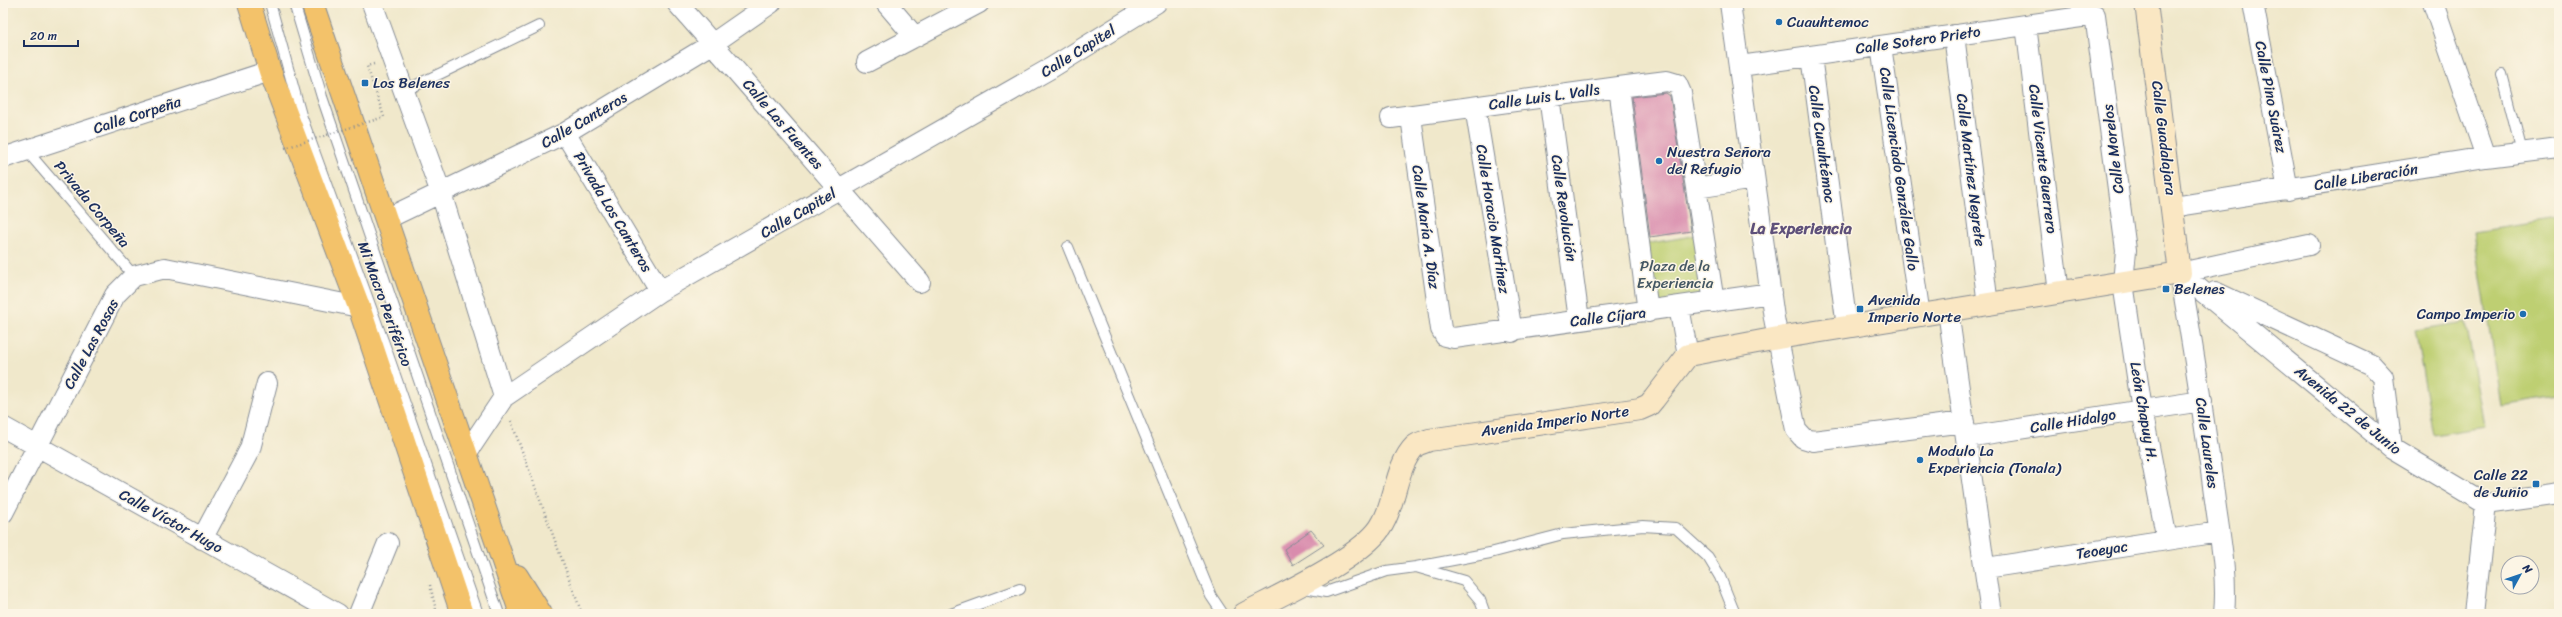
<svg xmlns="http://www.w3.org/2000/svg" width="2562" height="617" font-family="Sriracha,sans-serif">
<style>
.green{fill:#becf72;stroke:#6c7f68}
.building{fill:#d98cad}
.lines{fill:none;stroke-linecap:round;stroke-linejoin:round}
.lane-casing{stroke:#868c94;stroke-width:12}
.street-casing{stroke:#868c94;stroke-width:22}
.secondary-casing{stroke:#868c94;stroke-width:24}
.highway-casing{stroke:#868c94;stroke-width:24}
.path{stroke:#868c94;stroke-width:2.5;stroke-dasharray:1 3;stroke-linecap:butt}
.lane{stroke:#fff;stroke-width:10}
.street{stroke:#fff;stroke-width:20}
.secondary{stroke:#fae7c3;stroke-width:22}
.highway{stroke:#f3c26a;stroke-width:22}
.path-bridge{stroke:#868c94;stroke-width:2.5;stroke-dasharray:1 3;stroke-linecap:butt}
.poi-dot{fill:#1f6fb2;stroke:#fcf5e5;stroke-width:1.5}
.labels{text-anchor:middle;stroke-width:3;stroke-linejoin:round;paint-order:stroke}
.poi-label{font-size:15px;fill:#1b2f5e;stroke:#fcf5e5;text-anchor:start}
.street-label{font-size:15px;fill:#1b2f5e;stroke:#fcf5e5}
.park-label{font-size:15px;fill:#445763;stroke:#fcf5e5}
.neighbourhood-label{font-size:16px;font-weight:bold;fill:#5e507a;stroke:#fcf5e5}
</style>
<rect width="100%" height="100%" fill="#fcf5e5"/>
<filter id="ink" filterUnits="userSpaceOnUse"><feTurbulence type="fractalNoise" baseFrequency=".025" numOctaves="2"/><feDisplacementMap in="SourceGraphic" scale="8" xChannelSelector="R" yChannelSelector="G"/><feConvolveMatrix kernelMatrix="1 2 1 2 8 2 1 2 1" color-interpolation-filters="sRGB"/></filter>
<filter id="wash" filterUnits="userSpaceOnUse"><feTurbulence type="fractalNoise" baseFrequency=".012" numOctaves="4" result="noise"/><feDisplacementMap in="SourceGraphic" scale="16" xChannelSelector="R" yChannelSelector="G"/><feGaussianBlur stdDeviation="0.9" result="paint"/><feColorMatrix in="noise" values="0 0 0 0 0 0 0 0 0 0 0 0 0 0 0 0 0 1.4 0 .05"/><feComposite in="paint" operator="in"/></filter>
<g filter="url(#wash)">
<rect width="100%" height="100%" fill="#f0e8cb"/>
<path class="green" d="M2559,219V397L2501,406L2474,232Z
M1698,235L1710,299L1648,309L1645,244Z
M2466,322L2484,427L2434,435L2415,330Z"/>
<g id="blocks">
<path class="building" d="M1666,93L1670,96L1691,231L1650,237L1632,97Z
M1311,530L1324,545L1293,565L1284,549Z"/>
</g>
</g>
<g filter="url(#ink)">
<use href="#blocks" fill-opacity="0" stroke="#868c94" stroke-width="1"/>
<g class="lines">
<defs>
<path id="lane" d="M270,3L301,115L386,349L478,614
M294,3L322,97L499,614
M2502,74L2522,152
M404,91L539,26
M27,151L134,276
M1068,247L1211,596L1223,614
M1416,567L1490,553L1563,534L1643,526L1676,528L1708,557L1720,577L1735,614
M1300,587L1326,592L1386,571L1416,567L1464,581L1480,600L1485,614
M951,614L1020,589"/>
<path id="street" d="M372,3L441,193L504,397
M677,3L920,282
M886,3L915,37
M1730,3L1774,318L1796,430L1803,438L1813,441L1964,422
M2253,3L2288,190
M2433,3L2486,157
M2026,25L2059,293
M1954,35L1988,305
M1881,46L1920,316
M1811,56L1847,327
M867,62L979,3
M1740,66L2095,15L2126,250L2123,283L2142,410L2167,540
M1619,87L1648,312
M1549,96L1579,320
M1475,107L1512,332
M1411,117L1441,329L1445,336L1454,338L1771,293
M1391,118L1619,87L1667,81L1677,84L1681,93L1714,302
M565,133L660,291
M3,158L270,71
M1696,188L1754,179
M2173,207L2486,157L2559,148
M386,219L565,133L712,44L771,3
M2180,273L2392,448L2486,504L2559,494
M2180,273C2193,346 2204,419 2214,493C2219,533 2228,574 2224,614
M2180,273L2309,245
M2215,292L2372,365L2383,377L2392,448
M1679,307L1688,355
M1948,311L1991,614
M3,427L338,614
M1967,437L2202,401
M466,454L504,397L660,291L1051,68L1156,3
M3,513L115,295L134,276L165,268L359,307
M202,539L250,449L267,383
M1986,568L2219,532
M359,614L388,543
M2474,614L2486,504"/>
<path id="secondary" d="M1244,614C1280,595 1352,562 1377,532C1396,509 1394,467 1415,446C1419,443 1425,442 1429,440L1640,409L1649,405L1654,399L1688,355L1778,338L2180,273L2146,3"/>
<path id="highway" d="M249,3L270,71L359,307L462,614
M312,3L521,614
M517,576L541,614"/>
</defs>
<use href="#lane" class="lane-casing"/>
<use href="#street" class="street-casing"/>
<use href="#secondary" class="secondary-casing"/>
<use href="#highway" class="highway-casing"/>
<path class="path" d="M374,64L367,66L384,117
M511,421L582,614
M430,585L437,614"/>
<use href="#lane" class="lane"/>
<use href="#street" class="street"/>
<use href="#secondary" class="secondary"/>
<use href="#highway" class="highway"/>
<path class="path-bridge" d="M285,148L384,117"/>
</g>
</g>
<g class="poi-dot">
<circle cx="1779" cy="22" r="4"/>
<rect x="361" y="79" width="8" height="8" rx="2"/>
<circle cx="1659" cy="161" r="4"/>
<rect x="2162" y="285" width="8" height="8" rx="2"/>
<rect x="1856" y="305" width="8" height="8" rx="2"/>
<circle cx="2523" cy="314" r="4"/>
<circle cx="1920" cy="460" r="4"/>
<rect x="2532" y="480" width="8" height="8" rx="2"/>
</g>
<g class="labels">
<g class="poi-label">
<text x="1787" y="27">Cuauhtemoc</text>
<text x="373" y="88">Los Belenes</text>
<text x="1667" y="157">Nuestra Señora<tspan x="1667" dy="17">del Refugio</tspan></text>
<text x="2174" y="294">Belenes</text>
<text x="1868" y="305">Avenida<tspan x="1868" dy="17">Imperio Norte</tspan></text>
<text x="2515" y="319" text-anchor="end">Campo Imperio</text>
<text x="1928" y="456">Modulo La<tspan x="1928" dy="17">Experiencia (Tonala)</tspan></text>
<text x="2528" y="480" text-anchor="end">Calle 22<tspan x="2528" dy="17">de Junio</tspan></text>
</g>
<g class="street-label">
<text transform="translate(1918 40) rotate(-8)" y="5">Calle Sotero Prieto</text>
<text transform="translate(1078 51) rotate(-32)" y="5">Calle Capitel</text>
<text transform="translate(1544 97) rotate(-8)" y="5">Calle Luis L. Valls</text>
<text transform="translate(2271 97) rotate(79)" y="5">Calle Pino Suárez</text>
<text transform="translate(137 115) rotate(-18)" y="5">Calle Corpeña</text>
<text transform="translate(584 120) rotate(-30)" y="5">Calle Canteros</text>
<text transform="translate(783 124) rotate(49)" y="5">Calle Las Fuentes</text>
<text transform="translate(2164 138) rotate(83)" y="5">Calle Guadalajara</text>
<text transform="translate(1822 144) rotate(82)" y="5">Calle Cuauhtémoc</text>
<text transform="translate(2113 149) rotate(-97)" y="5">Calle Morelos</text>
<text transform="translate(2043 159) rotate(83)" y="5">Calle Vicente Guerrero</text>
<text transform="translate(1899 169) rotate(82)" y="5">Calle Licenciado González Gallo</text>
<text transform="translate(1971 170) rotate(83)" y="5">Calle Martínez Negrete</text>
<text transform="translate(2366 177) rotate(-9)" y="5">Calle Liberación</text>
<text transform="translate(92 204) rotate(50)" y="5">Privada Corpeña</text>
<text transform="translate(1564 208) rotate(82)" y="5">Calle Revolución</text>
<text transform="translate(613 212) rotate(59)" y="5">Privada Los Canteros</text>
<text transform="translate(798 213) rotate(-30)" y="5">Calle Capitel</text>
<text transform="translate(1493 219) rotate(81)" y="5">Calle Horacio Martínez</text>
<text transform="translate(1426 227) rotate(82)" y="5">Calle María A. Díaz</text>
<text transform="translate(385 304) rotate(70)" y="5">Mi Macro Periférico</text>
<text transform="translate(1608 317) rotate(-7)" y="5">Calle Cíjara</text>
<text transform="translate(91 344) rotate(-62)" y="5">Calle Las Rosas</text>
<text transform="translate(2348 410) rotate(39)" y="5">Avenida 22 de Junio</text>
<text transform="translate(2144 412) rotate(80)" y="5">León Chapuy H.</text>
<text transform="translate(1555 421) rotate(-8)" y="5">Avenida Imperio Norte</text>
<text transform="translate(2073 421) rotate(-9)" y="5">Calle Hidalgo</text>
<text transform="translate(2207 443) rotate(82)" y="5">Calle Laureles</text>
<text transform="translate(171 521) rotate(29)" y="5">Calle Víctor Hugo</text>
<text transform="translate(2102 550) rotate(-9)" y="5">Teoeyac</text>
</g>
<g class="park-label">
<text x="1675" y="271">Plaza de la<tspan x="1675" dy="17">Experiencia</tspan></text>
</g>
<g class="neighbourhood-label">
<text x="1801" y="234">La Experiencia</text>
</g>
</g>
<rect width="2562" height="617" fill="none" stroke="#fcf5e5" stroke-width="16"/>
<g transform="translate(2520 575) rotate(50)"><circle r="19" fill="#fcf5e5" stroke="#a2a6af"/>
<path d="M0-3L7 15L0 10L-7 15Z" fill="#1f6fb2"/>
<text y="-6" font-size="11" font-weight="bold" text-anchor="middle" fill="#1b2f5e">N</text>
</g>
<path d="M24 40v6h54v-6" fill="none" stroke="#1b2f5e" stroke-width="2"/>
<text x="30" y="40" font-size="12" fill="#1b2f5e" stroke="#fcf5e5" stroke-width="3" paint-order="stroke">20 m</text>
</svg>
